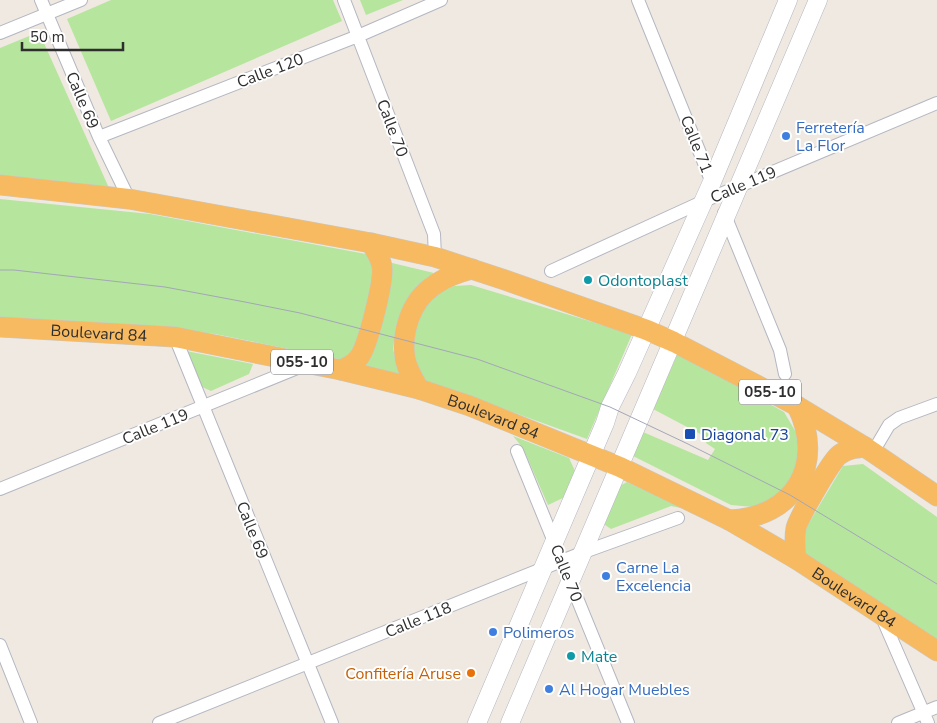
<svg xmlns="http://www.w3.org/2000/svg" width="937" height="723" font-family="'Nunito Sans',sans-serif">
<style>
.green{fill:#b6e59e}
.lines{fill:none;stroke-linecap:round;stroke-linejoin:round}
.minor-casing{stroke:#b4b7c1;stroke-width:14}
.secondary-casing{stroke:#b4b7c1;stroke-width:19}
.trunk-casing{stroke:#c9c9c9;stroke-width:21}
.minor{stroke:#fff;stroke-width:12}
.secondary{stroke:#fff;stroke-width:18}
.trunk{stroke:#f8ba60;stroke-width:20}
.tram{stroke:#a3a6b8;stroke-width:1}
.shop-dot{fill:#3f7fe0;stroke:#fff;stroke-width:2}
.culture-dot{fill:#0f9aa8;stroke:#fff;stroke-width:2}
.transit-dot{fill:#1a4fb4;stroke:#fff;stroke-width:2}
.food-dot{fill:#e8710a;stroke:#fff;stroke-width:2}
.labels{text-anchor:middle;stroke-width:4;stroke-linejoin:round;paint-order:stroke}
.shield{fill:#fff;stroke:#6d6d6d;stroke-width:1}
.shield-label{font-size:15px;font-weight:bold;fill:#2e2e2e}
.street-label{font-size:16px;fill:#2e2e2e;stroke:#fff}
.shop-label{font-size:16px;fill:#366cbe;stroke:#fff;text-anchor:start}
.culture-label{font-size:16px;fill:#0d838f;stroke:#fff;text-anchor:start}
.transit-label{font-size:16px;fill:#164399;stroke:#fff;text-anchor:start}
.food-label{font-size:16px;fill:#c56008;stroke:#fff;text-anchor:end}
</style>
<rect width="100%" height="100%" fill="#efe9e1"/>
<path class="green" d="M111,0H333L342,21L111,121L67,19Z
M360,0H403L366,15Z
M39,32L109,188L0,179V48Z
M0,199L150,214L366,254L376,260L359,346L343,360L215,334L103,323L0,320Z
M388,262L434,273L417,286L404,306L396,326L393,349L400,376L364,366Z
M471,285L632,334L587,439L504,409L431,387L414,365L413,335L417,319L427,304L439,292L454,286Z
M186,351L253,364L249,374L211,391L200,386Z
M678,353L784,412L797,434L798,465L787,486L772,500L754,507L731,505L633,456L643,432L708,460L715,449L706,443L708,438L653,409Z
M513,436L569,458L575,471L565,497L548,505L523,448Z
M863,464L937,517V640L805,554L801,536L843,466Z
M627,482L686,509L671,506L611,529L605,525L603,519L614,489Z"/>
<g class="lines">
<defs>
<path id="minor" d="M41,0L99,137L129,199
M344,0L434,234L435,257
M638,0L713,185
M0,33L81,0
M99,137L358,36L441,0
M724,213L780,350L785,374
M551,271L704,201L937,103
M175,337L332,723
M517,451L628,723
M873,452L889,425L899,418L937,404
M0,489L307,364
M881,615L928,723
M0,645L31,723
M159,723L584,552L678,518
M898,723L937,707"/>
<path id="secondary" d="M477,723L605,423L610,407L627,373L712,182L788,0
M510,723L818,0"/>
<g id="trunk">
<path d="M0,185L129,199L371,243L435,257L505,280L647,330L674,342L797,406L865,447L937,496"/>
<path id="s1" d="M0,327L175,337L341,370L419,389L470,406L620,467L729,520L796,559L937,651"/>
<path d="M341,370C349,366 355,364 360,356C368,344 384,282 382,267C381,258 375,250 371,243"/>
<path d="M419,389C413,379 407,369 405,358C401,332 411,301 433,286C445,277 458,273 472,269"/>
<path d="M729,520C794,518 826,464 797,406"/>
<path d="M796,559C795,548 794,538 796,528C798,519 832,459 839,455C847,449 855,448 865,447"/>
</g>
</defs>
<use href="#minor" class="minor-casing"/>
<use href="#secondary" class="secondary-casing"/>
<use href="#trunk" class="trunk-casing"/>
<use href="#minor" class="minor"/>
<use href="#secondary" class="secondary"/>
<use href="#trunk" class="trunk"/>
<path class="tram" d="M0,270H14L165,287L245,302L300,313L477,359L610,407L688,444L790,495L937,584"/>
</g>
<g class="shop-dot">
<circle cx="786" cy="136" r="5"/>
<circle cx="606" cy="576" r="5"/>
<circle cx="493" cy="632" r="5"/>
<circle cx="549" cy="689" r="5"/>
</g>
<g class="culture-dot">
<circle cx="588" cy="280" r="5"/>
<circle cx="571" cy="656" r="5"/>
</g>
<rect class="transit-dot" x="684" y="428" width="12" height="12" rx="2.5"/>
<circle class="food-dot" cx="471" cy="673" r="5"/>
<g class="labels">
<g class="shield">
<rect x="271" y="349.5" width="62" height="25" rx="4"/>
<rect x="739" y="379.5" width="62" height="25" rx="4"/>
</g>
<g class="shield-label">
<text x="302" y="367">055-10</text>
<text x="770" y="397">055-10</text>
</g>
<g class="street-label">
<text transform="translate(270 70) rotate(-21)" y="6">Calle 120</text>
<text transform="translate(83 100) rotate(67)" y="6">Calle 69</text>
<text transform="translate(393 128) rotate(69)" y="6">Calle 70</text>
<text transform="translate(697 144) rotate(68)" y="6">Calle 71</text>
<text transform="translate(743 184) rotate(-23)" y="6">Calle 119</text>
<text dy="6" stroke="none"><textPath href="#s1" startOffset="99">Boulevard 84</textPath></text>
<text dy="6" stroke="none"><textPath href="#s1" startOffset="504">Boulevard 84</textPath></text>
<text transform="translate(155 426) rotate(-22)" y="6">Calle 119</text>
<text transform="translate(253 530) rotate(68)" y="6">Calle 69</text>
<text transform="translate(567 573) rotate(68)" y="6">Calle 70</text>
<text dy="6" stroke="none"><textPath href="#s1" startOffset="909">Boulevard 84</textPath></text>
<text transform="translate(418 619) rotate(-22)" y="6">Calle 118</text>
</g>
<g class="shop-label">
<text x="796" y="133">Ferretería<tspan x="796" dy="18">La Flor</tspan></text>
<text x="616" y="573">Carne La<tspan x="616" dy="18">Excelencia</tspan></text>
<text x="503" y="638">Polimeros</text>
<text x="559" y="695">Al Hogar Muebles</text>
</g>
<g class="culture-label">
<text x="598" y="286">Odontoplast</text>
<text x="581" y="662">Mate</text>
</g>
<g class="transit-label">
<text x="701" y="440">Diagonal 73</text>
</g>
<g class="food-label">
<text x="461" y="679">Confitería Aruse</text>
</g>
</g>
<path d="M22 42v8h101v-8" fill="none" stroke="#2e2e2e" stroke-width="2.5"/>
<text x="30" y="42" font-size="15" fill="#2e2e2e" stroke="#ffffff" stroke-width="4" paint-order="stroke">50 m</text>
</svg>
